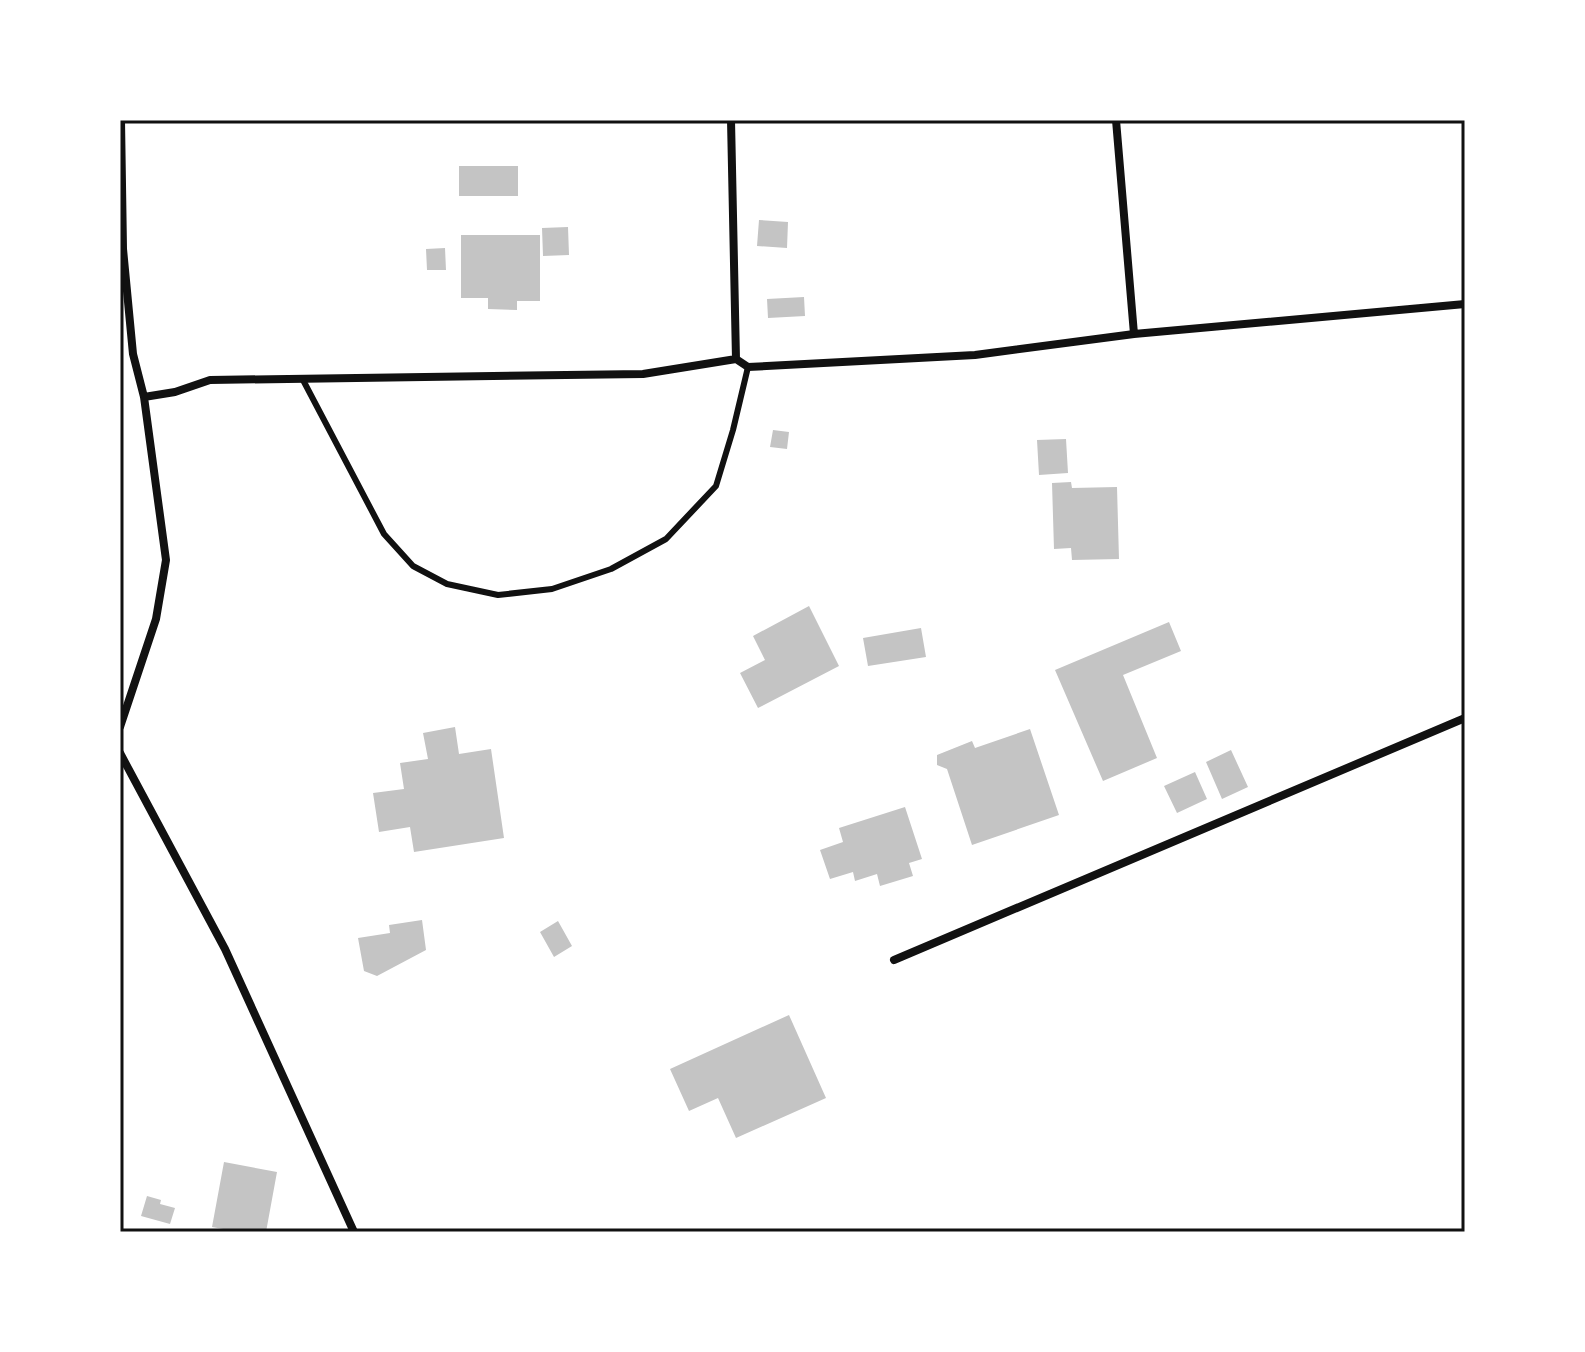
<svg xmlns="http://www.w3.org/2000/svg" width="1585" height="1352" font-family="'Libre Baskerville',serif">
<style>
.building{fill:#c4c4c4}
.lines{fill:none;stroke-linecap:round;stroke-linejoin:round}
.service{stroke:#111;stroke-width:6}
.minor{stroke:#111;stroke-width:8}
.neatline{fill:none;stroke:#111;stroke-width:3}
</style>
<rect width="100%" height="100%" fill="#fff"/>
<path class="building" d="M459,166H518V196H459Z
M759,220L788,222L787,248L757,246Z
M568,227L569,255L543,256L542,228Z
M461,235H540V301H517V310L488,309V298H461Z
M445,248L446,270H427L426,249Z
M804,297L805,316L768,318L767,299Z
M773,430L789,432L787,449L770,447Z
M1066,439L1068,473L1039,475L1037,440Z
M1071,482L1072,488L1117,487L1119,559L1072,560L1071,548L1054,549L1052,483Z
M809,606L839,666L758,708L740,673L765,660L753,636Z
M1169,622L1181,651L1123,675L1157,758L1103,781L1055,670Z
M921,628L926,657L868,666L863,638Z
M455,727L459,754L491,749L504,838L414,852L410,827L379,832L373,793L404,789L400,763L428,759L423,733Z
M1030,729L1059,815L972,845L947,769L937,765V755L972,741L975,748Z
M1231,750L1248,787L1222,799L1206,762Z
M1195,772L1207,799L1177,813L1164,786Z
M905,807L922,859L909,863L913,876L880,886L877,874L855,881L853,872L830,879L820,850L843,842L839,828Z
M422,920L426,950L377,976L364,971L358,938L390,933L389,925Z
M558,921L572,946L554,957L540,932Z
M789,1015L826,1098L736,1138L718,1098L689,1111L670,1069Z
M224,1162L277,1172L266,1232H240L212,1227Z
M147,1196L161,1200L160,1204L175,1208L170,1224L141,1216Z"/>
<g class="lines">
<path class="service" d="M303,380L384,534L413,566L447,584L498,595L552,589L611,569L666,539L716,486L733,430L748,367"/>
<path class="minor" d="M731,120L736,359
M1116,120L1134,334
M144,397L175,392L210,380L643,374L736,359L748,367L975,355L1134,334L1465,304
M120,727L156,619L166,560L144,397L133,354L123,249L121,120
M120,753L225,949L354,1232
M894,960L1465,718"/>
</g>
<rect width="1585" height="1352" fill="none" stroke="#ffffff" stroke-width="244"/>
<rect x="122" y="122" width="1341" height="1108" class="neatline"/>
</svg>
